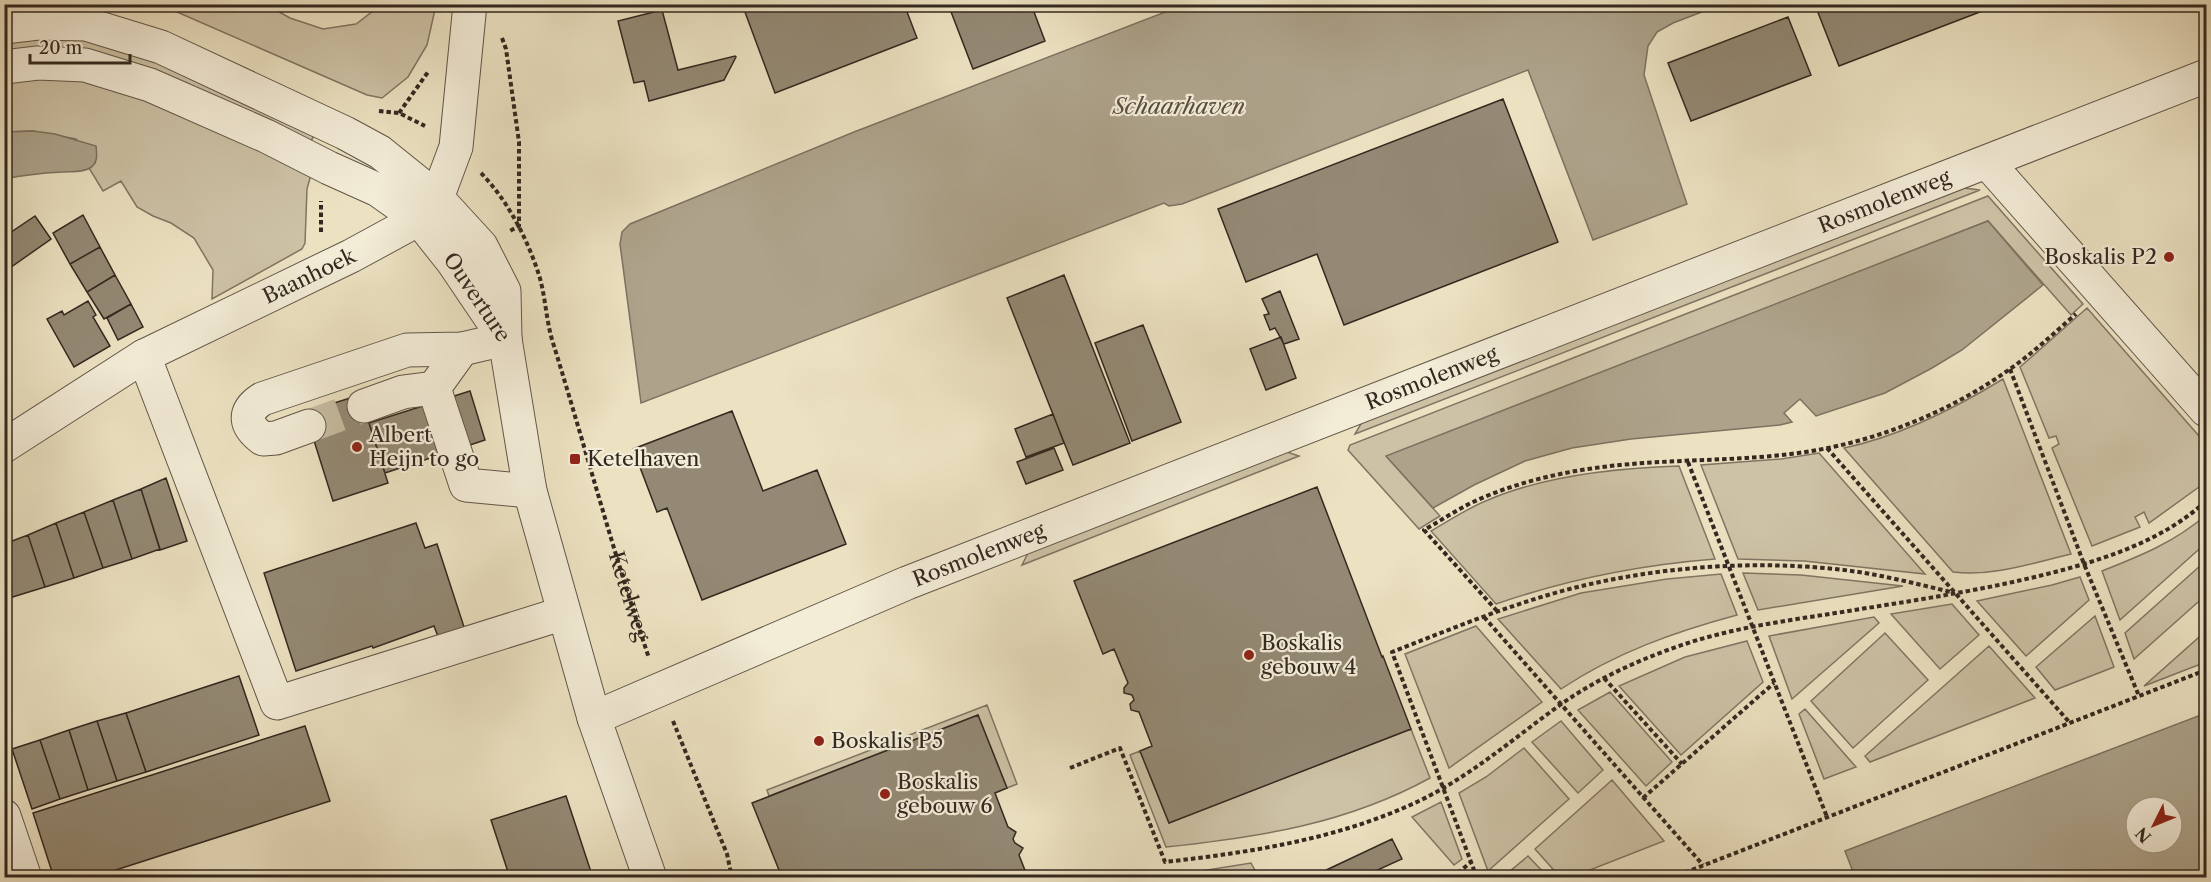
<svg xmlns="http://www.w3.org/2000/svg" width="2211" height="882" font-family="'Libre Caslon Text',serif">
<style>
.green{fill:#cdc2a6;stroke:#807563;stroke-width:1.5}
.water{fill:#ada38b;stroke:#7c7260;stroke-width:1.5;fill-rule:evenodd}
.building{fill:#938974;stroke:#332820;stroke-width:1.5}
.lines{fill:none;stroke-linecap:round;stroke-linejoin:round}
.minor-tunnel{stroke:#c7bda2;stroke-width:33;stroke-dasharray:33 16;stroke-linecap:butt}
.minor-casing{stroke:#615648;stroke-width:35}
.path{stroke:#332820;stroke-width:4;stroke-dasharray:4.5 3;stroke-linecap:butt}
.minor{stroke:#f3ecd7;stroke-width:33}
.poi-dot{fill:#8f2418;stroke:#f3ecd7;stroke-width:2}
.labels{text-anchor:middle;stroke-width:4.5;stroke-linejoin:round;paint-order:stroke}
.street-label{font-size:21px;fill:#332820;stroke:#f3ecd7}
.poi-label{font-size:21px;fill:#332820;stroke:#f3ecd7;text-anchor:start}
.water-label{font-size:22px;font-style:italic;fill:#584d40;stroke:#f3ecd7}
</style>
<rect width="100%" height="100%" fill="#ece2c2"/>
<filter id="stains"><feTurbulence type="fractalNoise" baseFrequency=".00333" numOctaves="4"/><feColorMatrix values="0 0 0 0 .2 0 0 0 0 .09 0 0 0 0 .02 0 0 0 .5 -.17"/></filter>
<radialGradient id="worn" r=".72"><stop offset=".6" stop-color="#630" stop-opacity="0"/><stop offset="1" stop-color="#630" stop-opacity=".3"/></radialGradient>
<path class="green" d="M161,5H267L290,18L323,29L356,24L381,5H436L427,45L408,77L382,98L367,95Z
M52,36L95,41L180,70L316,131L307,149L5,56L4,38Z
M22,76L94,82L132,94L312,171L307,189L305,243L302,249L212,299L213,270L194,238L171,223L153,216L137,207L121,181L103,191L89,168L95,163L76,139L33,131L5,132L4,78Z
M1964,188L1980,190L1355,434L1362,422Z
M1988,196L2083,304L2071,315L1988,221L1387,457L1440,516L1419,529L1348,450L1350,445Z
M2087,308L2206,444V480L2199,487L2149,523L2144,512L2135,517L2140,527L2092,546L2052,448L2059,444L2056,436L2049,438L2020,367Z
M2003,379L2071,554C2033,563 1993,577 1953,572L1844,448C1901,436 1954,409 2003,379Z
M1287,452L1299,456L1022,565L1028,553Z
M1819,453L1925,574L1804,561L1738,559L1701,465L1781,459Z
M1679,466L1715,559C1640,565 1568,579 1496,604L1431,531C1450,520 1468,508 1488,500C1546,475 1617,468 1679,466Z
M2206,515V543L2120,620L2102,571C2140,556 2175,542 2206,515Z
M2201,565L2206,572V595L2134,659L2125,633Z
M1743,573L1801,575L1903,586L1758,610Z
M1721,574L1737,615C1674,632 1615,653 1561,689L1498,619L1581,593L1667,579Z
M2080,577L2089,600L2026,656L1977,601L2052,585Z
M1952,604L1979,635L1940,669L1891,614Z
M2095,616L2114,667L2055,690L2036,667Z
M1874,617L1879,623L1792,699L1769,636Z
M1476,626L1542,702L1449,768L1405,654Z
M2206,631V662L2144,686Z
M1885,633L1928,680L1853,748L1811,701Z
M1747,641L1763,682L1681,755L1619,686L1685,657Z
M1989,646L2035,698L1870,762L1865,756Z
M1610,692L1672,762L1646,786L1578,710Z
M987,705L1017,784L1007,788L978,715L769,796L767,790Z
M1805,709L1856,767L1824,779L1799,714Z
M1561,721L1603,770L1578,793L1532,742Z
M1411,729L1430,778C1346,824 1260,837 1166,847L1130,755L1140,751L1169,823Z
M1524,748L1569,799L1488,871L1459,793L1486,777Z
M1612,780L1664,841L1572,877H1560L1535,849Z
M1441,802L1462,859L1454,865L1412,817Z
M1528,856L1548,877H1503Z
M1251,863L1258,876L1255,877L1176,878L1175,875Z"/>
<path class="water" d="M1186,4L1720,5L1673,23L1657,32L1648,46L1644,75L1687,204L1593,240L1528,70L1182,204L1169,206L1164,203L641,403L620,244L622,232L630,224L854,132Z
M33,131L55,134L96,146C97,155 98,163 90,168C82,173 72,171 62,172C43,173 23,175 5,179V132Z
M1988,221L2043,285L1962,350L1932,368L1885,393L1816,416L1800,399L1784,413L1792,422L1780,425L1631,439L1572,448L1525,461L1474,485L1433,508L1386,456Z
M2206,713V877H1855L1845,851ZM2136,807H2172V843H2136Z"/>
<path class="building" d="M742,4H904L917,38L775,93Z
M948,4H1031L1045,41L973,69Z
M1983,4L1985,10L1839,66L1815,5Z
M662,10L678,70L735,56L736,57L724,80L649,101L644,81L634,83L618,21Z
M1788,17L1811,75L1691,121L1668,63Z
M1503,99L1558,242L1344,325L1317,254L1246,282L1218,209Z
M83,215L100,247L70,264L53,233Z
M35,216L51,239L7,270L4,266V237Z
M100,247L115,275L87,292L70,264Z
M115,275L131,304L104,319L87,292Z
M1064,275L1130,443L1073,465L1007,298Z
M1280,291L1299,339L1284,344L1275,328L1270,330L1264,315L1269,314L1262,299Z
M88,301L96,315L93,317L110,346L74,367L47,319L62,311L64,315Z
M131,304L143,327L118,340L107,318Z
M1143,325L1181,422L1132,441L1095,343Z
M1281,337L1296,378L1266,390L1250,349Z
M470,391L485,440L385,473L369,423Z
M360,395L388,483L333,501L305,412Z
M732,411L763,491L817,470L846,544L702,600L667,508L657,512L633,449Z
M1053,414L1064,443L1026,457L1015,429Z
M1054,448L1063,470L1026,484L1017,462Z
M166,478L187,541L160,550L141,489Z
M1317,487L1382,657L1383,656L1411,729L1169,823L1140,751L1152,746L1139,712L1131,710L1130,704L1134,700L1132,695L1124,693V688L1128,683L1114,649L1103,654L1074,581Z
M141,489L160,549L132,559L113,500Z
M113,500L132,559L103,568L84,512Z
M84,512L103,568L74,578L56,523Z
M56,523L74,578L45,587L28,535Z
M416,523L425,548L437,544L465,630L439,639L434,626L373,648L372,646L296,671L264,573Z
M28,535L45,587L6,599L4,593V544Z
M239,676L259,735L146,772L126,713Z
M126,713L146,772L117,781L97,721Z
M978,715L1007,788L995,793L1008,827L1016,832L1013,839L1015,843L1023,848L1019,855L1028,878H795L792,871L781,875L752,803Z
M97,721L117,781L88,790L69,730Z
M305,726L330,801L91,878H54L33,813Z
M69,730L88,790L60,799L40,740Z
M40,740L60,799L32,809L12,749Z
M566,796L593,878H510L491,820Z
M1392,839L1402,859L1360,878H1322L1320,873Z"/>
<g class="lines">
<path class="minor-tunnel" d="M309,426L364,406"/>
<defs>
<g id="minor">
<path d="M4,27L38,23L86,24L161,47L345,133L380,152L437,198L481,246L504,291L505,339L530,491L594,718L650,878"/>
<path id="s2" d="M4,67L38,63L85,65L150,85L266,136L329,168L378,190L419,219L453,262L505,339"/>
<path d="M1988,163L2206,410"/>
<path d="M462,349L434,388L466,485L530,491"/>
<path d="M144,356L277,703L564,613"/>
<path d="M364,406L403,392L434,388"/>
<path d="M309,426L276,438L263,439C245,426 242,412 262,399L407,350L462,349L505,339"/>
<path id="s3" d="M4,446L144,356L351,256L419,219L437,198L456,147L470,4"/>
<path id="s4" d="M594,718L907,583L2206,76"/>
<path d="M4,816L25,878"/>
</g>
</defs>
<use href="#minor" class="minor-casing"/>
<g class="path">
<path d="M502,38L506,49L519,142V226L510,231"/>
<path d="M379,111L399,113L425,126"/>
<path d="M399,113L428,72"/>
<path id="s1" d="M481,173C508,201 527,238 539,275C546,298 546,323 554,346C586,450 614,555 649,658"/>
<path d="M321,232V201"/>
<path d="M2010,369L2084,564L2139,696"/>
<path d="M1827,448L2070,723"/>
<path d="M1688,462L1827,817"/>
<path d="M1497,611L1424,530C1440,521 1455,511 1471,503C1517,481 1570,470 1620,465C1690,458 1759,462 1828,448C1892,435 1957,407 2010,369C2033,353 2054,333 2076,314"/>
<path d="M1484,617L1703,865"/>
<path d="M1604,678L1682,764"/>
<path d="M673,721L727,854L732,878"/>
<path d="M1070,768L1120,748L1165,862C1252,852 1340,839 1421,800C1472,775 1514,738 1560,705C1599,677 1645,657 1691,642C1749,624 1808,618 1867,608C1930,598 1993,588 2055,572C2109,558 2165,539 2206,501"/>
<path d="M1643,798L1774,683"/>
<path d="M1452,878L1471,862"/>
<path d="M1477,878L1392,652C1459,626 1525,598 1595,583C1672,566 1757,561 1835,569C1875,573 1913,583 1951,592"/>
<path d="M1671,878L2206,670"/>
</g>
<use href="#minor" class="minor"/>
</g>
<g class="poi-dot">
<circle cx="2169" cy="257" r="6"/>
<circle cx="357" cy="447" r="6"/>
<rect x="569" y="453" width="12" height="12" rx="3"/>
<circle cx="1249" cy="655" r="6"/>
<circle cx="819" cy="741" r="6"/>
<circle cx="885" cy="794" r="6"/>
</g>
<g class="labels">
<g class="street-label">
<text dy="7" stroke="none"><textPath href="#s4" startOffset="1390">Rosmolenweg</textPath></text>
<text dy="7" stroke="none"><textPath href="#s3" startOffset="350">Baanhoek</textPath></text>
<text dy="7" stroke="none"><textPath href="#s2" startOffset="548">Ouverture</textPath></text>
<text dy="7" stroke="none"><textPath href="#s4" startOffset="904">Rosmolenweg</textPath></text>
<text dy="7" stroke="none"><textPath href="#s4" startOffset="418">Rosmolenweg</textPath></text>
<text dy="7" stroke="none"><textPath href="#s1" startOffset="452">Ketelweg</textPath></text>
</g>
<g class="poi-label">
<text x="2157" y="264" text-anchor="end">Boskalis P2</text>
<text x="369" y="442">Albert<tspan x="369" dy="24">Heijn to go</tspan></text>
<text x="587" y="466">Ketelhaven</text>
<text x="1261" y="650">Boskalis<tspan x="1261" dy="24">gebouw 4</tspan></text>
<text x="831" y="748">Boskalis P5</text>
<text x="897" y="789">Boskalis<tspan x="897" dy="24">gebouw 6</tspan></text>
</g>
<g class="water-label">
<text x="1179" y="114">Schaarhaven</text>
</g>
</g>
<rect width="2211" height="882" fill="none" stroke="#ece2c2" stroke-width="24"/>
<rect x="6" y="6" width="2199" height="870" fill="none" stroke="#332820" stroke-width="3"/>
<rect x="12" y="12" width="2187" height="858" fill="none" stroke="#332820" stroke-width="1.5"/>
<g transform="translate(2154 825) rotate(227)"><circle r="28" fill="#f3ecd7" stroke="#a69e8e" stroke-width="1.5"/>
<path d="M0-4.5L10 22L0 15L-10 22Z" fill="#8f2418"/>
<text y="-9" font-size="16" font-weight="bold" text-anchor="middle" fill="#332820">N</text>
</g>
<path d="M30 54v9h100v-9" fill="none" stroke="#332820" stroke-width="3"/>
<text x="39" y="54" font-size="18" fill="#332820" stroke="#f3ecd7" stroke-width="4.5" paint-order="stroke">20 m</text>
<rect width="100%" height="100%" filter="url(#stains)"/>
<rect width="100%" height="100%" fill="url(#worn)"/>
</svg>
